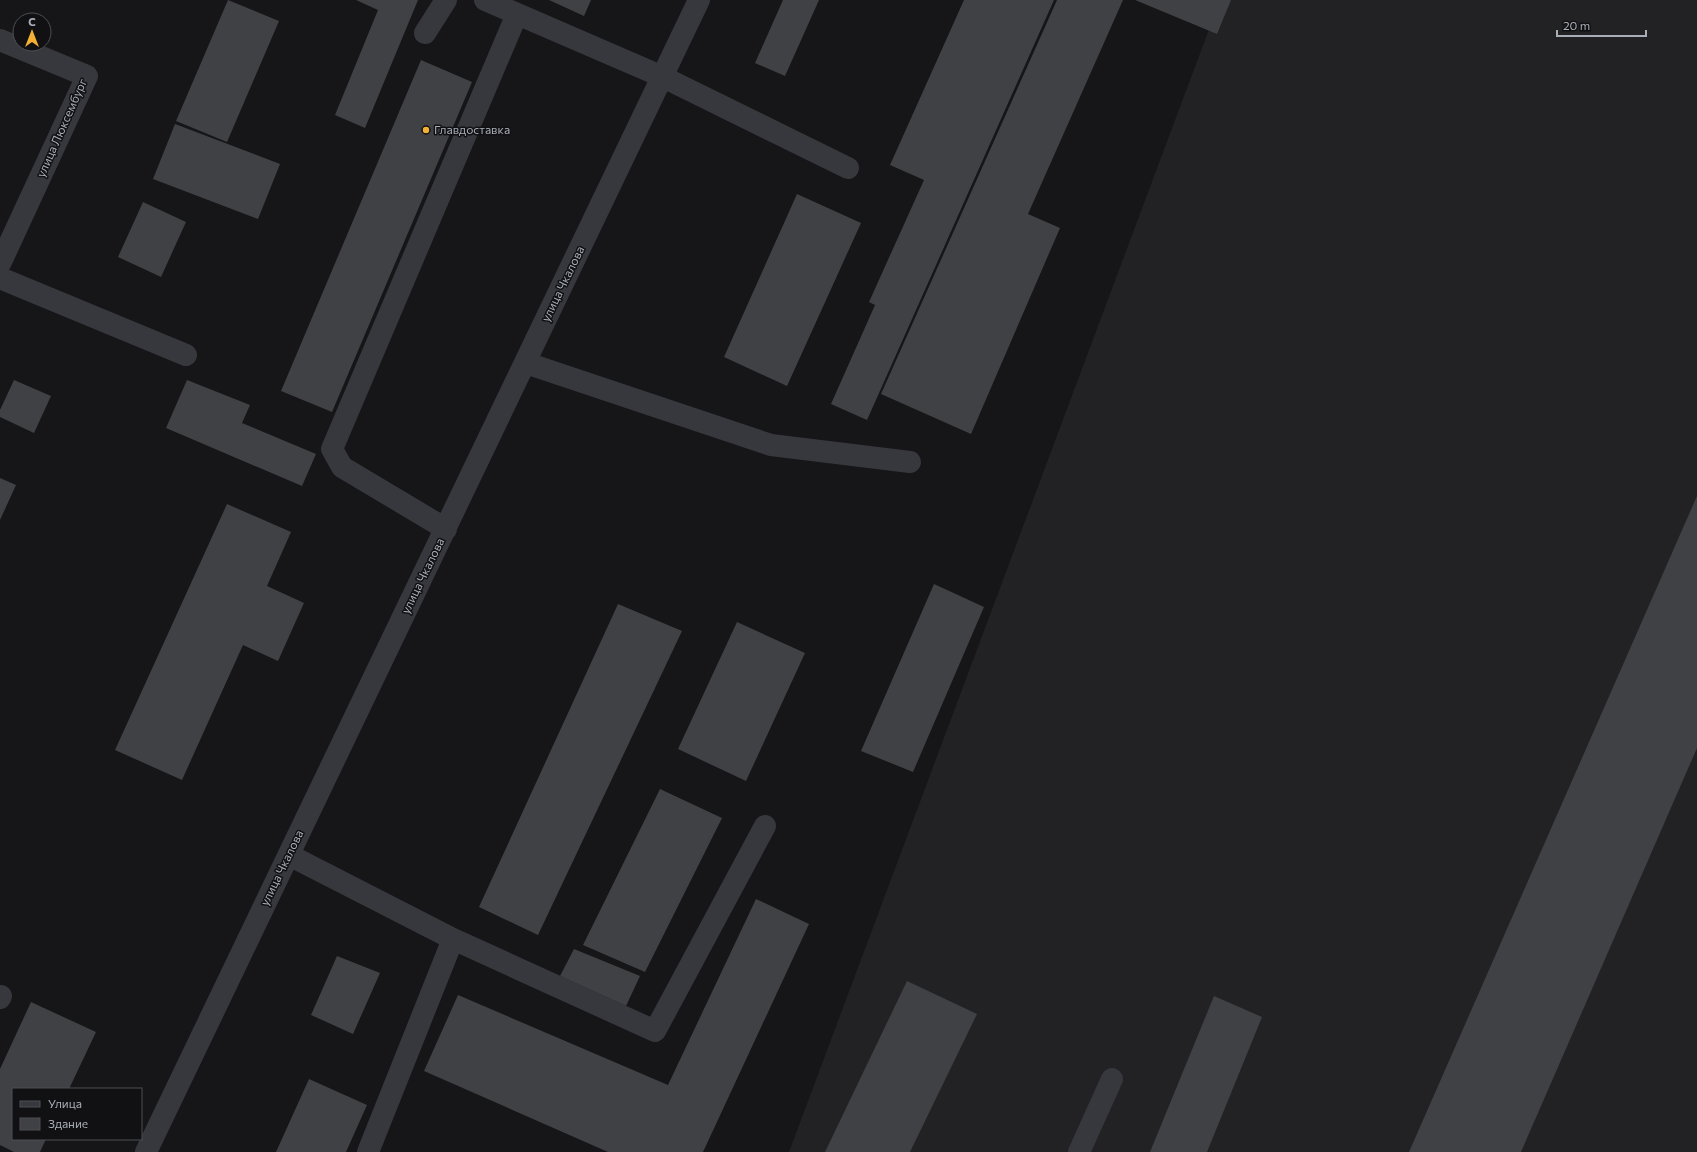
<svg xmlns="http://www.w3.org/2000/svg" width="1697" height="1152" font-family="Commissioner,sans-serif">
<style>
.built{fill:#222225}
.building{fill:#404145}
.lines{fill:none;stroke-linecap:round;stroke-linejoin:round}
.minor{stroke:#37383d;stroke-width:22}
.poi-dot{fill:#f2b134;stroke:#111113;stroke-width:1.5}
.labels{text-anchor:middle;stroke-width:3;stroke-linejoin:round;paint-order:stroke}
.street-label{font-size:12px;fill:#a8adb8;stroke:#111113}
.poi-label{font-size:12px;fill:#a8adb8;stroke:#111113;text-anchor:start}
</style>
<rect width="100%" height="100%" fill="#161618"/>
<path class="built" d="M1220,0H1697V1152H789Z"/>
<path class="building" d="M228,0L279,21L227,142L176,121Z
M356,0H418L365,128L335,115L378,10Z
M549,0H591L584,16Z
M783,0H819L785,76L755,63Z
M964,0H1054L867,420L831,404L875,305L869,302L924,180L890,165Z
M1057,0H1123L1028,214L1060,228L971,434L881,394Z
M1135,0H1231L1217,34Z
M421,60L472,82L332,412L281,391Z
M175,124L280,164L258,219L153,179Z
M797,194L861,223L787,386L724,357Z
M143,202L186,222L161,277L118,257Z
M14,380L51,396L34,433L0,417V410Z
M187,380L250,405L242,423L316,454L302,486L166,428Z
M0,478L16,485L0,520Z
M1697,496V748L1521,1152H1409Z
M227,504L291,532L267,586L304,603L278,661L243,645L182,780L115,750Z
M934,584L984,607L913,772L861,751Z
M618,604L682,631L538,935L479,907Z
M737,622L805,653L746,781L678,749Z
M660,789L722,818L645,972L583,945Z
M756,899L809,924L703,1152H608L424,1071L458,995L668,1085Z
M574,949L640,976L626,1006L560,976Z
M337,956L380,973L353,1034L311,1015Z
M907,981L977,1014L910,1152H825Z
M1214,996L1262,1017L1207,1152H1150Z
M31,1002L96,1032L69,1089H13V1139H46L40,1152H14L0,1145V1069Z
M309,1079L367,1105L346,1152H276Z"/>
<g class="lines">
<path class="minor" d="M485,0L663,77L848,168
M425,33L446,0
M0,40L87,76L0,264
M0,278L186,355
M526,363L771,445L910,462
M446,529L342,467L332,449L517,14
M289,855L453,939L368,1152
M453,939L655,1031L765,826
M0,998L1,996
M146,1152L699,0
M1079,1152L1112,1079"/>
</g>
<circle class="poi-dot" cx="426" cy="130" r="4"/>
<g class="labels">
<g class="street-label">
<text transform="translate(62 128) rotate(-66)" y="4">улица Люксембург</text>
<text transform="translate(563 284) rotate(-64)" y="4">улица Чкалова</text>
<text transform="translate(423 576) rotate(-64)" y="4">улица Чкалова</text>
<text transform="translate(282 868) rotate(-64)" y="4">улица Чкалова</text>
</g>
<g class="poi-label">
<text x="434" y="134">Главдоставка</text>
</g>
</g>
<rect x="12" y="1088" width="130" height="52" fill="#111113" stroke="#4d4f55"/>
<rect x="20" y="1101" width="20" height="6" fill="#37383d" stroke="#4d4f55"/>
<text x="48" y="1108" font-size="12" fill="#a8adb8">Улица</text>
<rect x="20" y="1118" width="20" height="12" fill="#404145" stroke="#4d4f55"/>
<text x="48" y="1128" font-size="12" fill="#a8adb8">Здание</text>
<g transform="translate(32 32)"><circle r="19" fill="#111113" stroke="#4d4f55"/>
<path d="M0-3L7 15L0 10L-7 15Z" fill="#f2b134"/>
<text y="-6" font-size="11" font-weight="bold" text-anchor="middle" fill="#a8adb8">С</text>
</g>
<path d="M1557 30v6h89v-6" fill="none" stroke="#a8adb8" stroke-width="2"/>
<text x="1563" y="30" font-size="12" fill="#a8adb8" stroke="#111113" stroke-width="3" paint-order="stroke">20 m</text>
</svg>
